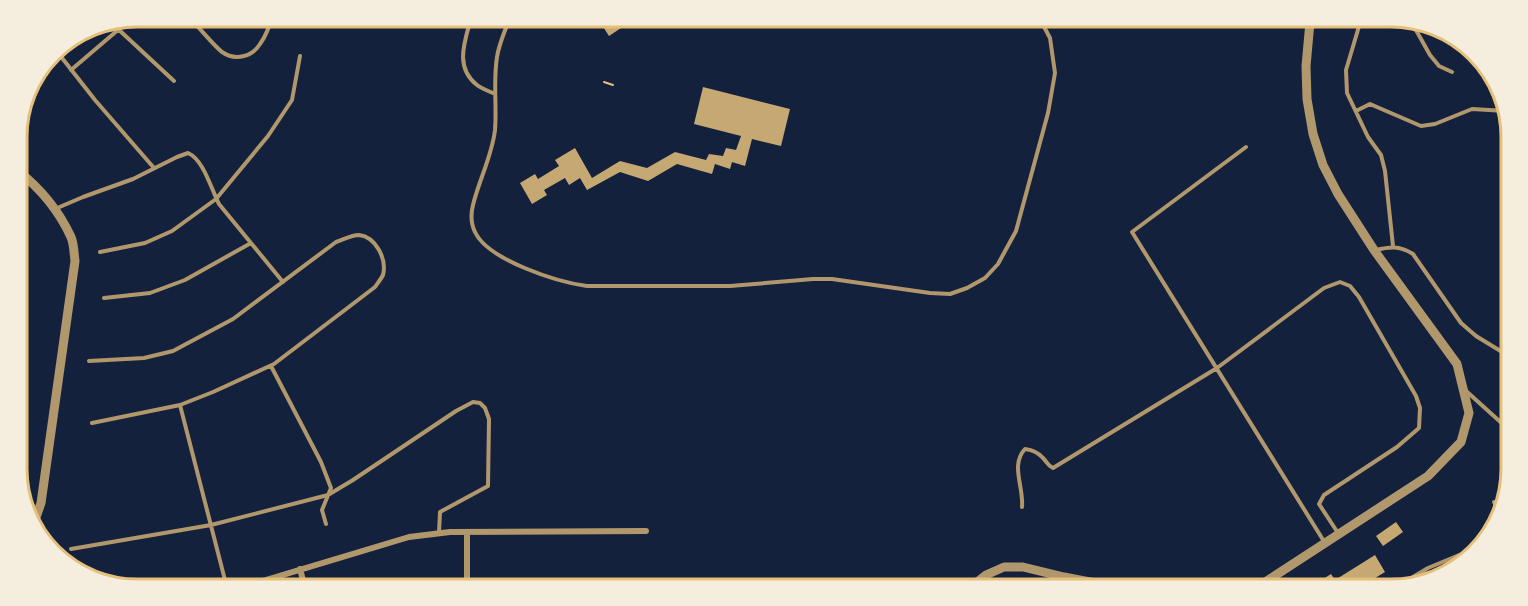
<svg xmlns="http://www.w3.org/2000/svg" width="1528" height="606" font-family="'Asap Condensed',sans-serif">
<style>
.building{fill:#c6a872}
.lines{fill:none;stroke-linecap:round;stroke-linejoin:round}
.path{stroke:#e5c07b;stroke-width:2}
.service{stroke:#b1986c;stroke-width:4}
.minor{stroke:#b1986c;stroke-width:6}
.tertiary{stroke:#b1986c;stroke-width:9}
.rim{fill:none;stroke:#e5c07b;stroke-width:3}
</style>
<rect width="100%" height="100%" fill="#14213d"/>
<path class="building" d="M598,19H628L630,22L609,36Z
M703,87L790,109L781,146L752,139L745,166L732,162L730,169L715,164L712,174L677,164L648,181L620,172L587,190L580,178L569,185L565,178L544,190L547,195L532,204L520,183L535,174L538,179L559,166L555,160L575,148L592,178L620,161L647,168L675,152L706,160L709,154L723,156L726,148L736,150L741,136L694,124Z
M1396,522L1403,532L1383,546L1376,536Z
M1375,555L1385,572L1357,589H1308L1331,574L1335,580Z"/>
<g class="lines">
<path class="path" d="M604,82L613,85"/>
<path class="service" d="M189,17C198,26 213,45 222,52C235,61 252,57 260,44C265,37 271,25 270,17
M471,18C465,41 454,67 477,85C482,89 489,91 495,94
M510,18C505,30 499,44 497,57C493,82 497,106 495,130C492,156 479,180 473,205C471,213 471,224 475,232C488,260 557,282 587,286H730L813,279H832L930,293L950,294L967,288L985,278L998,264L1016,231L1048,113L1055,73L1050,38L1041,21
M1360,23L1346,70L1347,93L1368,137L1381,155L1385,171L1393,246
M1412,23L1430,55L1439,66L1452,72
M118,29L174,81
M55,49L95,100L154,168
M71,70L132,18
M1356,111L1370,104L1421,126L1435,124L1472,109L1506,111
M1246,147L1132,232L1325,543
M55,209L83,197L133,179L177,157L188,153C204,160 211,189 219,204L283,282
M1375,250C1389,247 1399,245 1413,254L1461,323L1476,336L1507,355
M100,252L145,243L172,231L216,199L268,136L292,100L300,56
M104,298L150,293L185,280L251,243
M89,361L144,358L173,351L233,319L336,242C343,240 351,235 359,235C376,237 387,259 383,275C381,279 377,284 375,287L274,364L213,392L180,405L92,423
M271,366L321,462L331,488L322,510L326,524
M1465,390L1506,427
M180,405L226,584
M1494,502L1501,514
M1022,507C1024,487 1010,465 1025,449C1032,450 1038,452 1043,458C1047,462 1047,465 1053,468L1217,368L1324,288L1340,282L1350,286L1359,297L1416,396L1420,408L1419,428L1397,447L1324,495L1319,504L1338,533
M71,549L211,525L328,495L353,480L456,411L473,402L480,403L485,408L489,419L488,486L440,512L439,533
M1066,580L1073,588
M1393,589L1428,568L1476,548"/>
<path class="minor" d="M467,532V585
M300,569L304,584
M253,584L409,537L450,532L646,531"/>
<path class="tertiary" d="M17,170C40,188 59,211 71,237C74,244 74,254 75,261L41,503L34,523
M971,587L986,575L1004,567H1023L1064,577L1121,588
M1252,589L1259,586L1428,476L1461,442L1469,413L1457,364L1374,250L1338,194L1323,165L1313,134L1307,99L1306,66L1310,22"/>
</g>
<path d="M0 0H1528V606H0ZM137 27H1391A110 110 0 0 1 1501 137V469A110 110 0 0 1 1391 579H137A110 110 0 0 1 27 469V137A110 110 0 0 1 137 27Z" fill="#f5edde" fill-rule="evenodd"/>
<path class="rim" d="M137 27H1391A110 110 0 0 1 1501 137V469A110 110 0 0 1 1391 579H137A110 110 0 0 1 27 469V137A110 110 0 0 1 137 27Z"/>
</svg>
